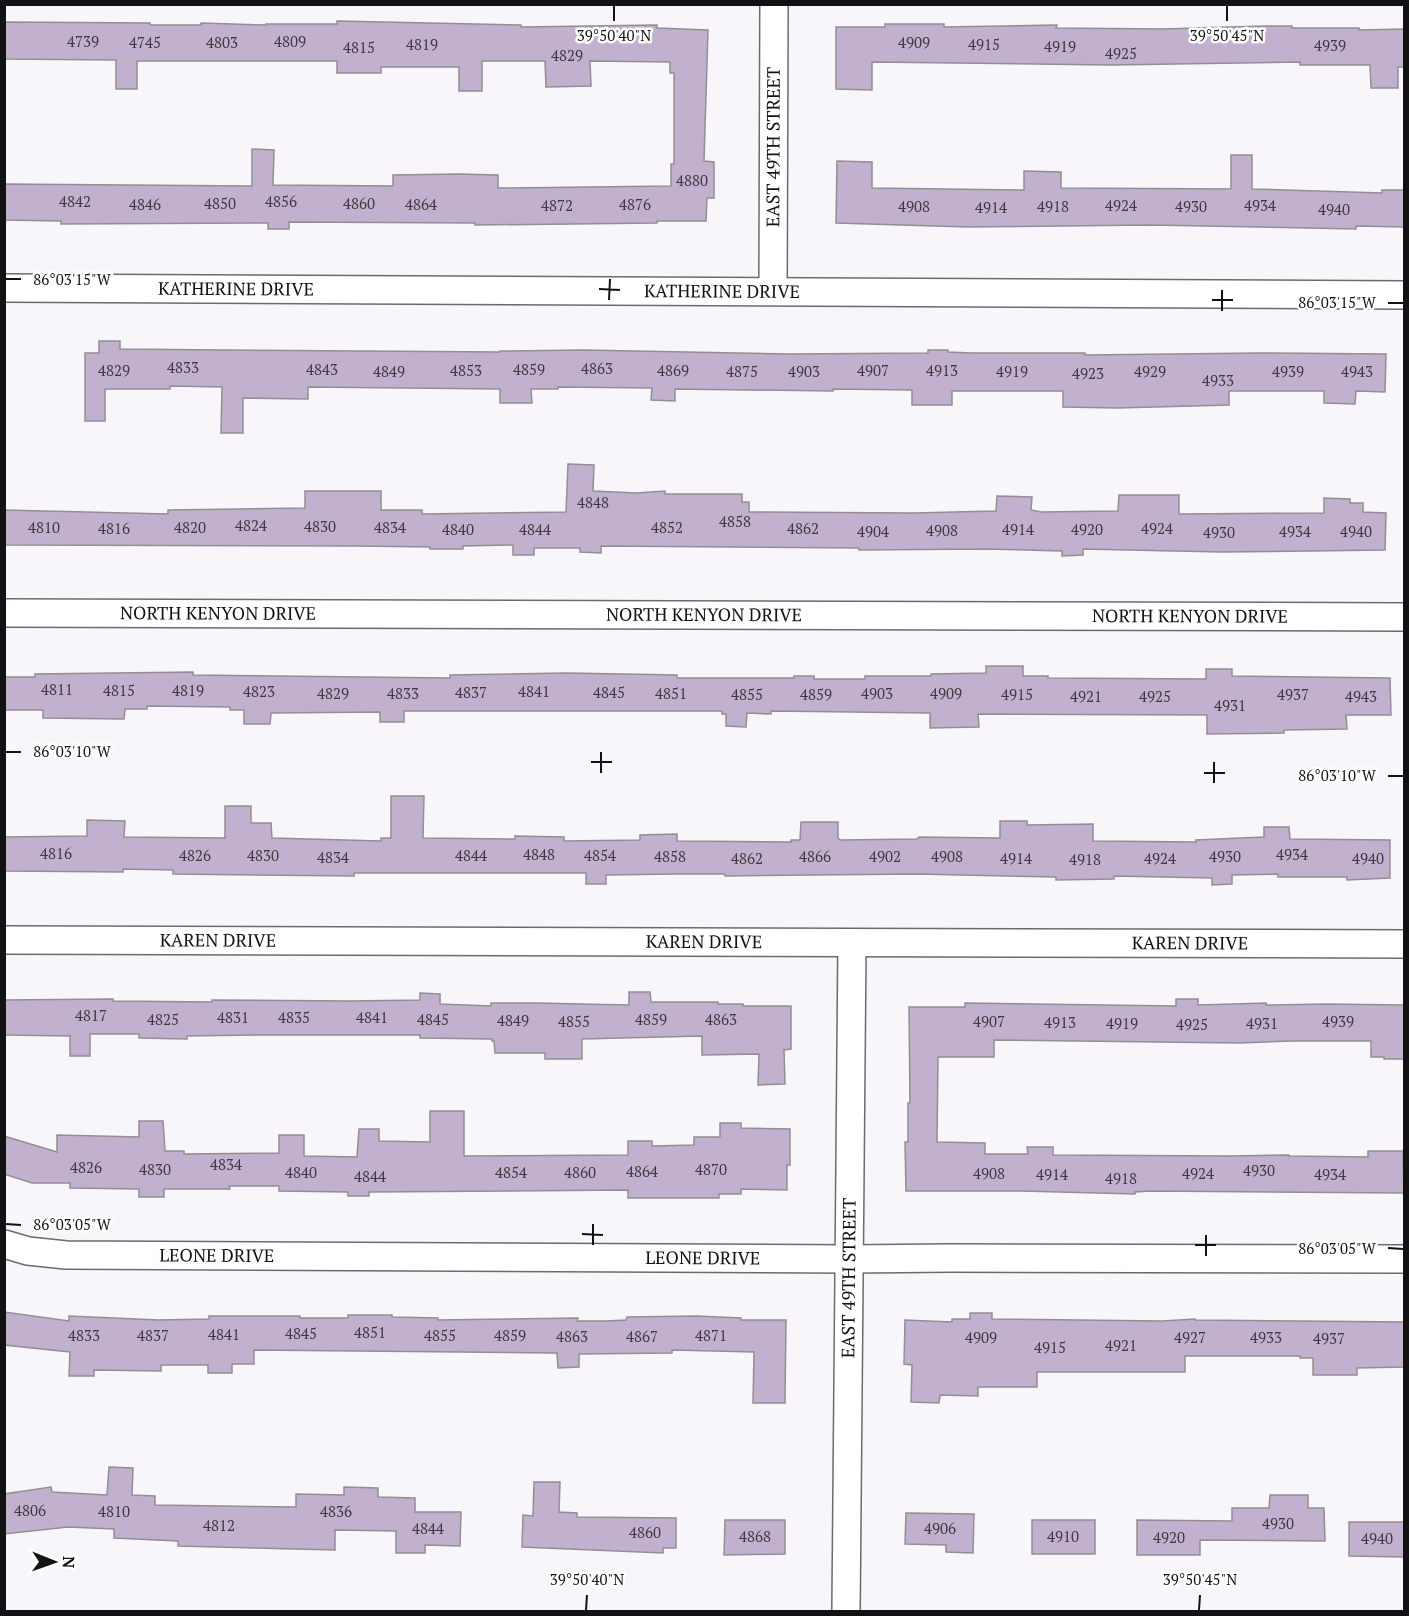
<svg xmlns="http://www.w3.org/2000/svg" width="1409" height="1616" font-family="'PT Serif',serif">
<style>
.building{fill:#c1b1ce;stroke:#918f93;stroke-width:1.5}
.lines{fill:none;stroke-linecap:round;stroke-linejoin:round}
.street-casing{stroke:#6c6a6e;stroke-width:30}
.street{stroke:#fff;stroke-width:27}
.ticks{fill:none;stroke:#121113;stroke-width:2}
.labels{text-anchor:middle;stroke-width:5;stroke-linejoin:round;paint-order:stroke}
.number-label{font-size:15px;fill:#3e3942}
.street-label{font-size:18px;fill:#121113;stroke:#fff}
.ticks-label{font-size:15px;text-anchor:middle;fill:#121113;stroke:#fff;stroke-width:5;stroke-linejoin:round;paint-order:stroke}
</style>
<rect width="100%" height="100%" fill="#f8f6fb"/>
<path class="building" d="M337,21L521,25V27L657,25V28L708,30L704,161L714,162V198H707L706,221H657V223L475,225V223L289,222V229H268V223L61,224V221L4,220V184L252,186V149L274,150L273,185L393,186V175L459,174L498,175V188L671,186V164H674V73H670V62L590,61L591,86L546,87L545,61H482V91H459V67H381V73H337V61H137V89H116V60L4,59V22L150,23V25H201V23L266,25V24H337Z
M885,24H944V27L1057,25L1056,28L1163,29L1264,26H1292V28H1359V30L1404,29V67H1398V88H1371L1370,65H1300V62L1110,65L872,62V90L836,89V27H885Z
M1231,155H1252V189L1382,193V190H1404V227L1356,226V229L1150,225L968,227L836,223L837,161L872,162V188L1024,190V171L1061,172V188L1231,189Z
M99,341H120V349L222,350L500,352V351L583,350L790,354L928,353V350H948V352L972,353H1085V355L1259,353L1386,354L1385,392L1356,391L1355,404L1324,403V391H1229V405L1117,408L1063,407V391H952V405H912V390L833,389V391L675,389V401L651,400L652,388L558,387V389H531L532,403H500V389L308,387V399L243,398V433H221L222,387L170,386V389H105V421H85V353H99Z
M568,464L594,465L593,491L636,493L665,491V494H742V502H749V512L913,513L996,511L997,496L1032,497L1031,510L1041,512L1118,511L1119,495H1179V514L1324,513V498L1350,499V503H1363V512L1386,513L1385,550L1221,552L1083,549V555L1062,556V551L986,549L859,550V548L601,546V553L580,552V548H534V555H513V545L463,546V549H430V547L358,546L4,545V510L168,514V510L305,508V491H381V510H422V514L566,512Z
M986,666H1023V676H1048V678L1206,679V669H1232V676L1390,678L1391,715H1346L1347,729L1284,730V733L1207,734V715L978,714L979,727L930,728V713L771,711V714L747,713L746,727L726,726V714H722V711H404V722H380V712L271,713L270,724H244V710H230V707L147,706V709H125L124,719L43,718V710H4V677H35V674L193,672V675L450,678V675L566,673L677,675V678H794V676H814V679H865V676H931V674L986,673Z
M391,796H424L423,838L515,839V836L564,837V841L640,840V835L677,834V841L791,842V840H800L801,822H838V838L840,840L917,839L919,837L1000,838V821H1027V825L1093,824V841L1196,842V840L1264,837V827H1289L1290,839L1390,840V878L1347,880V877H1278V874L1232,875V884L1212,885V878L1114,876V879L1056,880V877L916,874L725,876V874H675L606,875V884H586V873H354V876L173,874V870L123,869V872L4,871V837L87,836V820L125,821L124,837L225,838V806H251V823H271L272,838L381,841V838H391Z
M629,992H650L651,1002H718V1004H743V1006H791V1049L784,1050L785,1084L758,1085L759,1054L702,1055V1036L582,1039V1059H545V1053H495L494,1041H492V1039L420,1038V1035H255L187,1036V1039L139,1038V1034H90V1056H70V1036L4,1035V1000L113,999V1001L212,1002V1000L350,1001L420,1000V993L440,994V1004L491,1006V1003H535L629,1005Z
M1176,999H1198V1005L1266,1003V1005L1326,1004L1404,1005V1059H1384V1057H1371V1041H1292L1240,1043L994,1040V1057H938L937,1142L985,1143V1154H1028L1027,1147H1053V1155L1229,1156L1289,1155V1156L1368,1157V1151H1403L1404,1193L1151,1191L1135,1192V1194L1021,1191H906L905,1142H908V1103H910L909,1007H965V1003L1176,1006Z
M430,1111H464V1156L628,1155V1141H652V1146L694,1145V1137H720V1123H741V1128L790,1129V1165H787V1190L741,1189V1194H719V1198H628V1190L369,1192V1196H348V1192L279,1191V1186H229L230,1189H164V1197H139V1189L70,1188V1183H32L4,1174V1136L57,1152V1135L139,1137V1121H163L165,1151H184V1154L279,1153V1135H304V1156L357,1157L359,1129H379V1141L430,1142Z
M4,1312L69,1321V1316L159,1320L209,1319V1316H300V1318H348V1315H392V1317L438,1318V1320L578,1318L577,1321H606L626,1320L627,1317L696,1316L741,1318V1320H786L785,1403H753L754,1352L672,1350V1353L579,1354V1367L558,1368L557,1353L254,1350V1364H232V1373H208V1365H161V1371L94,1370V1376H69L70,1352L4,1345Z
M970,1313H992V1319L1162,1321L1195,1319V1320L1404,1322V1367L1357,1368V1375H1313V1358H1300V1356H1185V1372H1037V1387H978V1396L940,1395L939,1403L911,1402L912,1365L904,1364L905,1320L952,1322V1319H970Z
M109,1467L133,1468L132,1495L155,1496V1505L296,1507V1494L344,1495V1487L378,1488V1497L415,1498V1512H461L460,1546L425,1545V1553H396V1531L335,1530V1550L178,1546V1541L114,1538V1529L68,1527L4,1534V1494L51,1487L52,1492L107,1495Z
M534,1482H560L559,1512L577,1513V1517L676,1518V1548H663V1553L522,1547L523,1515L533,1516Z
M1270,1495H1308V1508H1324L1325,1541L1200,1540V1555H1137V1520L1232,1521V1508H1269Z
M906,1513L974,1514L973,1553L946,1552V1545L905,1544Z
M725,1520H785V1554L724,1555Z
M1032,1520H1095V1554H1032Z
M1349,1522H1404V1557L1349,1556Z"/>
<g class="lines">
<defs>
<g id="street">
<path id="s1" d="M4,288L1404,295"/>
<path id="s2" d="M773,291L774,4"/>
<path id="s3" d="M4,613L1404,617"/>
<path id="s4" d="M4,940L1404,944"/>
<path id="s5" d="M4,1244L28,1251L66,1255L850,1259L951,1258L1404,1259"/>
<path id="s6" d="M846,1612L852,943"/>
</g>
</defs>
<use href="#street" class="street-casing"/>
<use href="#street" class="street"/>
</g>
<path class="ticks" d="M614,21V6M1227,21V6M6,279H21M599,289L620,290M609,300L610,279M1212,300H1233M1388,303H1403M1222,311V290M6,752H21M591,762H612M601,773V752M1204,773H1225M1388,776H1403M1214,783V762M6,1224L21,1225M582,1234L603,1235M593,1245V1224M1195,1245H1216M1388,1248L1403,1249M1206,1256V1235M586,1610L587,1595M1199,1610L1200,1595"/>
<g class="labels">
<g class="number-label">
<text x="83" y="47">4739</text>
<text x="290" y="47">4809</text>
<text x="145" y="48">4745</text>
<text x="222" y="48">4803</text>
<text x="914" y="48">4909</text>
<text x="422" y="50">4819</text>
<text x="984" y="50">4915</text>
<text x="1330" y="51">4939</text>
<text x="1060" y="52">4919</text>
<text x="359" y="53">4815</text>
<text x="1121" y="59">4925</text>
<text x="567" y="61">4829</text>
<text x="692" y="186">4880</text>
<text x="75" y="207">4842</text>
<text x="281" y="207">4856</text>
<text x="220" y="209">4850</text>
<text x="359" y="209">4860</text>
<text x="145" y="210">4846</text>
<text x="421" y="210">4864</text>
<text x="635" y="210">4876</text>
<text x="557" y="211">4872</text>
<text x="1121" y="211">4924</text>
<text x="1260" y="211">4934</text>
<text x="914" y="212">4908</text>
<text x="1053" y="212">4918</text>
<text x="1191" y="212">4930</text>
<text x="991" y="213">4914</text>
<text x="1334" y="215">4940</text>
<text x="183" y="373">4833</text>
<text x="597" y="374">4863</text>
<text x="322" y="375">4843</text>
<text x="529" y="375">4859</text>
<text x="114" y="376">4829</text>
<text x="466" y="376">4853</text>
<text x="673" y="376">4869</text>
<text x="873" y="376">4907</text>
<text x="942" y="376">4913</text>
<text x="389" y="377">4849</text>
<text x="742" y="377">4875</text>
<text x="804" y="377">4903</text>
<text x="1012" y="377">4919</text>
<text x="1150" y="377">4929</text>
<text x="1288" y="377">4939</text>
<text x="1357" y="377">4943</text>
<text x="1088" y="379">4923</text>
<text x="1218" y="386">4933</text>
<text x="593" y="508">4848</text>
<text x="735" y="527">4858</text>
<text x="251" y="531">4824</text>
<text x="320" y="532">4830</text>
<text x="44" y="533">4810</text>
<text x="190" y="533">4820</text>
<text x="390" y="533">4834</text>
<text x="667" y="533">4852</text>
<text x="114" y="534">4816</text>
<text x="803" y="534">4862</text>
<text x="1157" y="534">4924</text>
<text x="458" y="535">4840</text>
<text x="535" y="535">4844</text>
<text x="1018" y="535">4914</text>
<text x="1087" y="535">4920</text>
<text x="942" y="536">4908</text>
<text x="873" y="537">4904</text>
<text x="1295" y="537">4934</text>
<text x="1356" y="537">4940</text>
<text x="1219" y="538">4930</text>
<text x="57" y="695">4811</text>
<text x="119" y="696">4815</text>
<text x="188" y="696">4819</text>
<text x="259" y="697">4823</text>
<text x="534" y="697">4841</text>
<text x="471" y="698">4837</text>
<text x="609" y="698">4845</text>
<text x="333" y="699">4829</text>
<text x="403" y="699">4833</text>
<text x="671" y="699">4851</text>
<text x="877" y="699">4903</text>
<text x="946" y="699">4909</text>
<text x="747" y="700">4855</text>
<text x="816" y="700">4859</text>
<text x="1017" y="700">4915</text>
<text x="1293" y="700">4937</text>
<text x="1086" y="702">4921</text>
<text x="1155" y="702">4925</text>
<text x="1361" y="702">4943</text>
<text x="1230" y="711">4931</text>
<text x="56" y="859">4816</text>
<text x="539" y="860">4848</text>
<text x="1292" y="860">4934</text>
<text x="195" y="861">4826</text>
<text x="263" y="861">4830</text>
<text x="471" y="861">4844</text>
<text x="600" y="861">4854</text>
<text x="670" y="862">4858</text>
<text x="815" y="862">4866</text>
<text x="885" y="862">4902</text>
<text x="947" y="862">4908</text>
<text x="1225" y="862">4930</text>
<text x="333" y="863">4834</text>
<text x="747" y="864">4862</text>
<text x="1016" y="864">4914</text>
<text x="1160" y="864">4924</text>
<text x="1368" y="864">4940</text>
<text x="1085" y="865">4918</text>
<text x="91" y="1021">4817</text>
<text x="233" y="1023">4831</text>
<text x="294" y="1023">4835</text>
<text x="372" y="1023">4841</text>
<text x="163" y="1025">4825</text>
<text x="433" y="1025">4845</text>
<text x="651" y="1025">4859</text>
<text x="721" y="1025">4863</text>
<text x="513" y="1026">4849</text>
<text x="574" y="1027">4855</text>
<text x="989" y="1027">4907</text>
<text x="1338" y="1027">4939</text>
<text x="1060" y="1028">4913</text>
<text x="1122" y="1029">4919</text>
<text x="1262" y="1029">4931</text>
<text x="1192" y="1030">4925</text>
<text x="226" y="1170">4834</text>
<text x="86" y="1173">4826</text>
<text x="155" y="1175">4830</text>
<text x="711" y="1175">4870</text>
<text x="1259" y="1176">4930</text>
<text x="642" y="1177">4864</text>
<text x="301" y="1178">4840</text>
<text x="511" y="1178">4854</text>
<text x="580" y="1178">4860</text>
<text x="989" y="1179">4908</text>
<text x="1198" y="1179">4924</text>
<text x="1052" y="1180">4914</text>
<text x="1330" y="1180">4934</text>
<text x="370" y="1182">4844</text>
<text x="1121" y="1184">4918</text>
<text x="370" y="1338">4851</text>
<text x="301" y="1339">4845</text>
<text x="224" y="1340">4841</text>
<text x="84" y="1341">4833</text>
<text x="153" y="1341">4837</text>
<text x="440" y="1341">4855</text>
<text x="510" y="1341">4859</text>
<text x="711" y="1341">4871</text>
<text x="572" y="1342">4863</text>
<text x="642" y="1342">4867</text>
<text x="981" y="1343">4909</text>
<text x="1190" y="1343">4927</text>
<text x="1266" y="1343">4933</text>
<text x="1329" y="1344">4937</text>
<text x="1121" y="1351">4921</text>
<text x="1050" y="1353">4915</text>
<text x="30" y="1516">4806</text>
<text x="114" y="1517">4810</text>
<text x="336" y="1517">4836</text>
<text x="1278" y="1529">4930</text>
<text x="219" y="1531">4812</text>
<text x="428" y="1534">4844</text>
<text x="940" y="1534">4906</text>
<text x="645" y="1538">4860</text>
<text x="755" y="1542">4868</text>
<text x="1063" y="1542">4910</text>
<text x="1169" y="1543">4920</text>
<text x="1377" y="1544">4940</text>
</g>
<g class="street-label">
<text dy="6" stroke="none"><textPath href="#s2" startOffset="144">EAST 49TH STREET</textPath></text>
<text dy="6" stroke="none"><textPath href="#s1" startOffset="232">KATHERINE DRIVE</textPath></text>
<text dy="6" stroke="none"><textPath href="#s1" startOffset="718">KATHERINE DRIVE</textPath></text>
<text dy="6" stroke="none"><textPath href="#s3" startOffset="214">NORTH KENYON DRIVE</textPath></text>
<text dy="6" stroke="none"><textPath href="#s3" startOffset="700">NORTH KENYON DRIVE</textPath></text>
<text dy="6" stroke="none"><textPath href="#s3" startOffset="1186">NORTH KENYON DRIVE</textPath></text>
<text dy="6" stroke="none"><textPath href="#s4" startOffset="214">KAREN DRIVE</textPath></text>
<text dy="6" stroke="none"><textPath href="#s4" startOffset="700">KAREN DRIVE</textPath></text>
<text dy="6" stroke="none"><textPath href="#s4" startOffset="1186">KAREN DRIVE</textPath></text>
<text dy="6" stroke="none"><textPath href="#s5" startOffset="214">LEONE DRIVE</textPath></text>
<text dy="6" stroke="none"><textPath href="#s5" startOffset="700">LEONE DRIVE</textPath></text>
<text dy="6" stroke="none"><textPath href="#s6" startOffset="334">EAST 49TH STREET</textPath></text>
</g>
</g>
<g class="ticks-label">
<text x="614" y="41">39°50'40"N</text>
<text x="1227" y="41">39°50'45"N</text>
<text x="72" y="285">86°03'15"W</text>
<text x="1337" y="308">86°03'15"W</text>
<text x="72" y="757">86°03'10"W</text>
<text x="1337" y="781">86°03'10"W</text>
<text x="72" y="1230">86°03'05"W</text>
<text x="1337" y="1254">86°03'05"W</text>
<text x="587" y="1585">39°50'40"N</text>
<text x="1200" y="1585">39°50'45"N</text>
</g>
<rect width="1409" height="1616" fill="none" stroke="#121113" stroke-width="12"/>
<g transform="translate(54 1562) rotate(91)" stroke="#ffffff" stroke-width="4.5" paint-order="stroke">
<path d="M0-4.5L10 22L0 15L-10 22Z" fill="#121113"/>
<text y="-9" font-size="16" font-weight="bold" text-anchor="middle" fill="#121113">N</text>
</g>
</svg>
